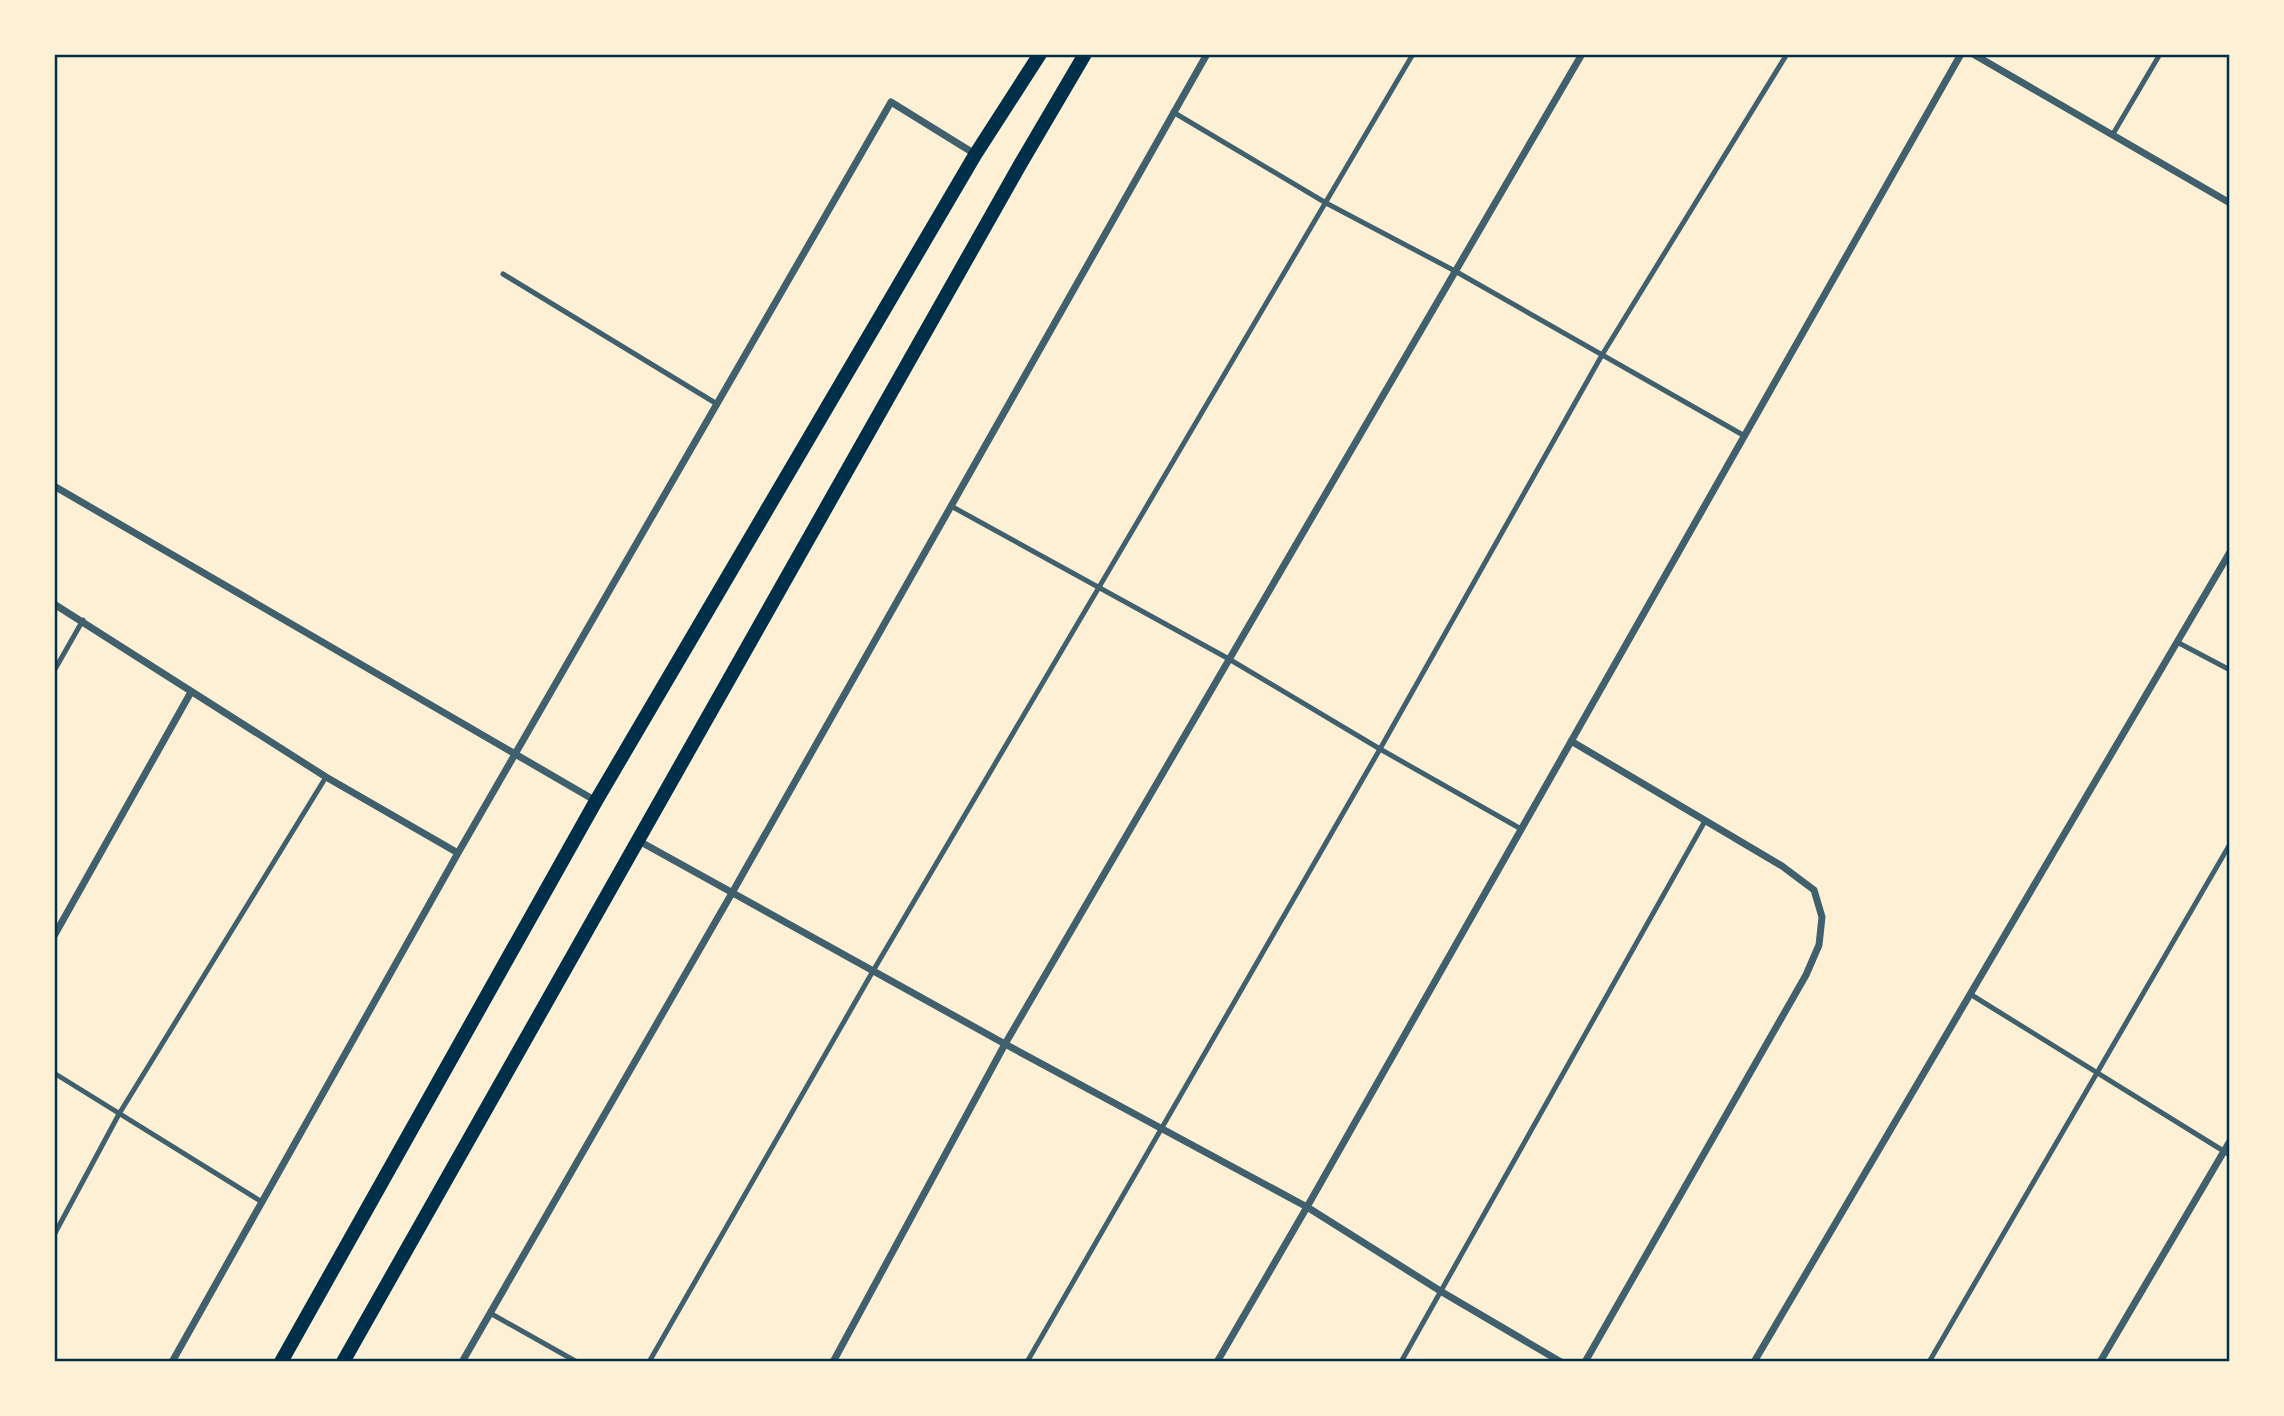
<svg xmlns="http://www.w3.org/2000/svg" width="2284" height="1416" font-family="Karla,sans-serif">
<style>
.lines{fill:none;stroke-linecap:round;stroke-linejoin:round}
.service{stroke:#3f606c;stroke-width:5}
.minor{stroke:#3f606c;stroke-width:7}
.secondary{stroke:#003049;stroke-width:14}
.neatline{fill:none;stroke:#003049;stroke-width:2.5}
</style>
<rect width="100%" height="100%" fill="#fdf0d5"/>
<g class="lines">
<path class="service" d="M1173,112L1326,203L1455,271L1743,435
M2113,134L2160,54
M503,274L717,404
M951,506L1229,659L1380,749L1521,829
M2177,642L2230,670
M54,671L83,620
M1970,994L2230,1155
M54,1073L262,1202
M54,1235L119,1114L326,777
M490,1313L577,1362
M649,1362L873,971L1413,54
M1027,1362L1380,749L1602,355L1787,54
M1401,1362L1705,821
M1929,1362L2230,844"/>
<path class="minor" d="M1973,54L2230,203
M54,486L596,801
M54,604L326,777L458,853
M1571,741L1782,866L1814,890L1822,917L1819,945L1806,975L1585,1362
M639,841L1005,1044L1307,1207L1442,1292L1561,1362
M54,936L191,692
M172,1362L458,853L891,102L975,154
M462,1362L732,893L1207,54
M833,1362L1005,1044L1582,54
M1217,1362L1307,1207L1961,54
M1754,1362L2230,552
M2100,1362L2230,1141"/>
<path class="secondary" d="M281,1362L596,801L975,155L1040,54
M343,1362L1021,163L1085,54"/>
</g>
<rect width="2284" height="1416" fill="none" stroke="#fdf0d5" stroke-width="112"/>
<rect x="56" y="56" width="2172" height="1304" class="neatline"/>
</svg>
